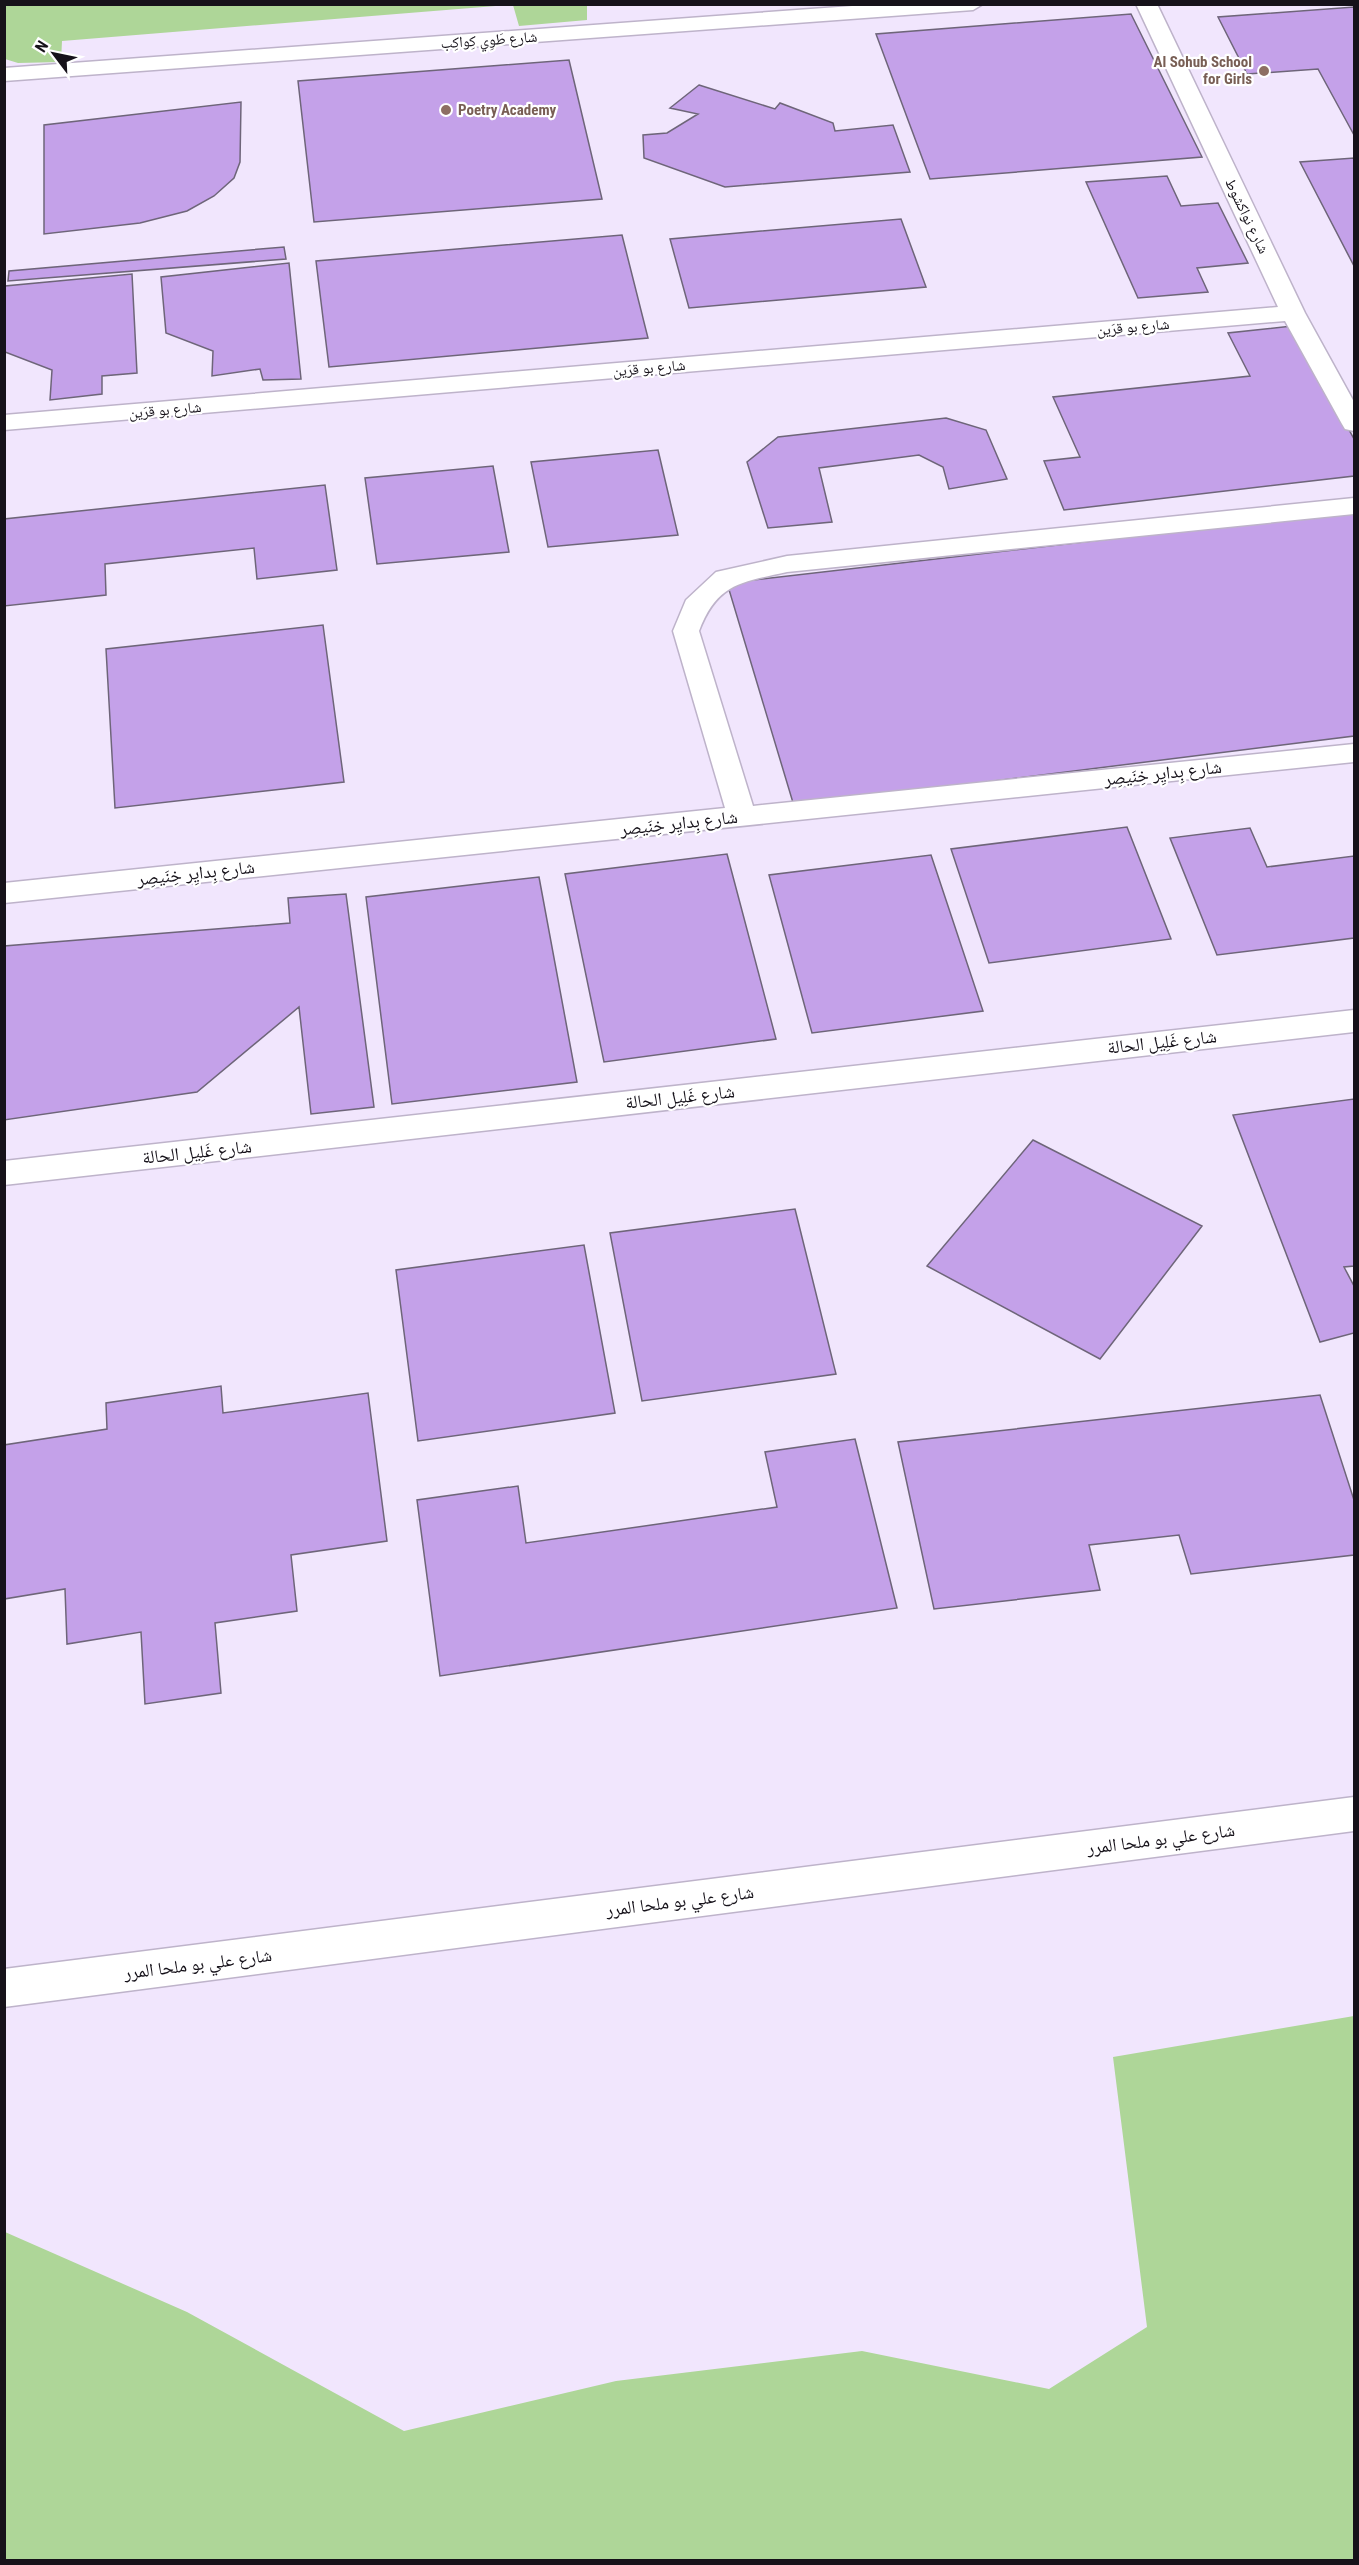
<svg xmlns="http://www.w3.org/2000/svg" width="1359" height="2565" font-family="'Roboto Condensed','Noto Naskh Arabic',sans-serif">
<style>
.green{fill:#aed698}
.building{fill:#c4a1e9;stroke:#6e6579;stroke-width:1.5}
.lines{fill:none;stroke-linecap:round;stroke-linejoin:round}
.minor-casing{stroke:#beb3ca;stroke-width:3}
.minor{fill:#fff;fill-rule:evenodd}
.education-dot{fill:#8d6e63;stroke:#fff;stroke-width:2}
.labels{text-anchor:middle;stroke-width:4.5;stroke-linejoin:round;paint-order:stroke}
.far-street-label{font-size:15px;fill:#16121a;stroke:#fff}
.far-education-label{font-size:15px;font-weight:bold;fill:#785e54;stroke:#fff;text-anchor:end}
.street-label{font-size:18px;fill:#16121a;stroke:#fff}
</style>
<rect width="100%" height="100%" fill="#f1e6fd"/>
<path class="green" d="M4,5L5,4L508,5L62,41L61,62L18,63L5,59Z
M513,5H587V20L519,26Z
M1354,2016V2560H5V2232L187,2312L404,2431L616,2381L862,2351L1049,2389L1147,2327L1113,2057Z"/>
<path class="building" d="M1354,7V135L1318,69L1247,74L1218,17Z
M1131,14L1202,157L930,179L876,34Z
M569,60L602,199L314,222L298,81Z
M699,85L775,109L780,103L833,123L835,131L893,125L910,172L725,187L644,158L643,135L667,133L698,114L670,108Z
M241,102L240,162L234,178L214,196L187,211L140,223L44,234V125Z
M1354,158V266L1300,162Z
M1167,176L1181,206L1218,203L1248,263L1197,268L1208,292L1138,298L1086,182Z
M901,219L926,287L689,308L670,239Z
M622,235L648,338L329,367L316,261Z
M284,247L286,259L8,281L9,271Z
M289,263L301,379L263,380L260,369L212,376L213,351L166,333L161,277Z
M132,274L137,373L102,376V394L50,400L52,370L5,352V286Z
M1292,326L1354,439V476L1064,510L1044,461L1080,457L1053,397L1250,376L1228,333Z
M946,418L986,430L1007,479L949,489L943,467L919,455L819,468L832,522L768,528L747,462L778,437Z
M658,450L678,535L548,547L531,462Z
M493,466L509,552L377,564L365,478Z
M325,485L337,570L257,579L254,548L105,564L106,595L4,606V519Z
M1354,511V736L794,806L727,583Z
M323,625L344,782L115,808L106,649Z
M1127,827L1171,939L989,963L951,849Z
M1250,828L1267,867L1354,856V938L1217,955L1170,838Z
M727,854L776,1039L604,1062L565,874Z
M931,855L983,1011L812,1033L769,875Z
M539,877L577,1082L392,1104L366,897Z
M346,894L374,1107L311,1114L299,1007L197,1092L4,1120V946L290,923L288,898Z
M1354,1099V1266L1344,1267L1354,1286V1333L1320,1342L1233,1115Z
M1033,1140L1202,1226L1100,1359L927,1266Z
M795,1209L836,1374L642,1401L610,1233Z
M584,1245L615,1413L418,1441L396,1270Z
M221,1386L223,1413L368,1393L387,1541L291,1555L297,1611L215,1623L221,1693L145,1704L141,1632L67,1644L65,1589L4,1599V1445L107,1429L106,1403Z
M1320,1395L1354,1500V1555L1191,1574L1179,1535L1089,1545L1100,1590L934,1609L898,1442Z
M855,1439L897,1608L440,1676L417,1500L518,1486L526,1543L777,1507L765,1452Z"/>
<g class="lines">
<defs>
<path id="minor" d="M880,4H983L973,10L4,81V68Z
M1136,4H1157L1305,313L1354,402V431L1345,429L1342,424L1285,321L4,430V415L1278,307Z
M1354,498V514L787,572C742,582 717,583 699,631L753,806L1354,744V762L4,903V883L725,808L673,631L686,600L716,572L787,556Z
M1354,1010V1032L4,1185V1161Z
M1354,1797V1831L4,2007V1969Z"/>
</defs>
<use href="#minor" class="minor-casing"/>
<use href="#minor" class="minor"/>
</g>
<g class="education-dot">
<circle cx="1264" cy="71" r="6"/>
<circle cx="446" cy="110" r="6"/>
</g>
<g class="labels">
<g class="far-street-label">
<text transform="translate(489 40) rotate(-4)" y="5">شارع طَوِي كِواكِب</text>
<text transform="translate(1247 216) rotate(64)" y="5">شارع نواكشوط</text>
<text transform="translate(1133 327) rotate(-5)" y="5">شارع بو قرَين</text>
<text transform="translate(649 368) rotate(-5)" y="5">شارع بو قرَين</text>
<text transform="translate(165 410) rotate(-5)" y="5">شارع بو قرَين</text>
</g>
<g class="far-education-label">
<text x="1252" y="67">Al Sohub School<tspan x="1252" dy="17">for Girls</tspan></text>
<text x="458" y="115" text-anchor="start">Poetry Academy</text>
</g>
<g class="street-label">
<text transform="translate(1163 773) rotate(-6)" y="6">شارع بِدايِر خِنَيصِر</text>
<text transform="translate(679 823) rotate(-6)" y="6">شارع بِدايِر خِنَيصِر</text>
<text transform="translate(196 873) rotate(-6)" y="6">شارع بِدايِر خِنَيصِر</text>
<text transform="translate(1162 1042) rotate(-6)" y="6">شارع غَلِيل الحالة</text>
<text transform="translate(680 1097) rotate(-6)" y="6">شارع غَلِيل الحالة</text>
<text transform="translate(197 1152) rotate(-6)" y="6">شارع غَلِيل الحالة</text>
<text transform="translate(1161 1839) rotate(-7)" y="6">شارع علي بو ملحا المرر</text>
<text transform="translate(680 1901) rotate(-7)" y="6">شارع علي بو ملحا المرر</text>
<text transform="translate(198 1964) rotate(-7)" y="6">شارع علي بو ملحا المرر</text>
</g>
</g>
<rect width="1359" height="2565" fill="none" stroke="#16121a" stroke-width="12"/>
<g transform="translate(54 54) rotate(302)" stroke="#ffffff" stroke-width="4.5" paint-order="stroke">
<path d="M0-4.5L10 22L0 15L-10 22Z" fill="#16121a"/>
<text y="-9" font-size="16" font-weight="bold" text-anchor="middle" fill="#16121a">N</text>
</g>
</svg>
